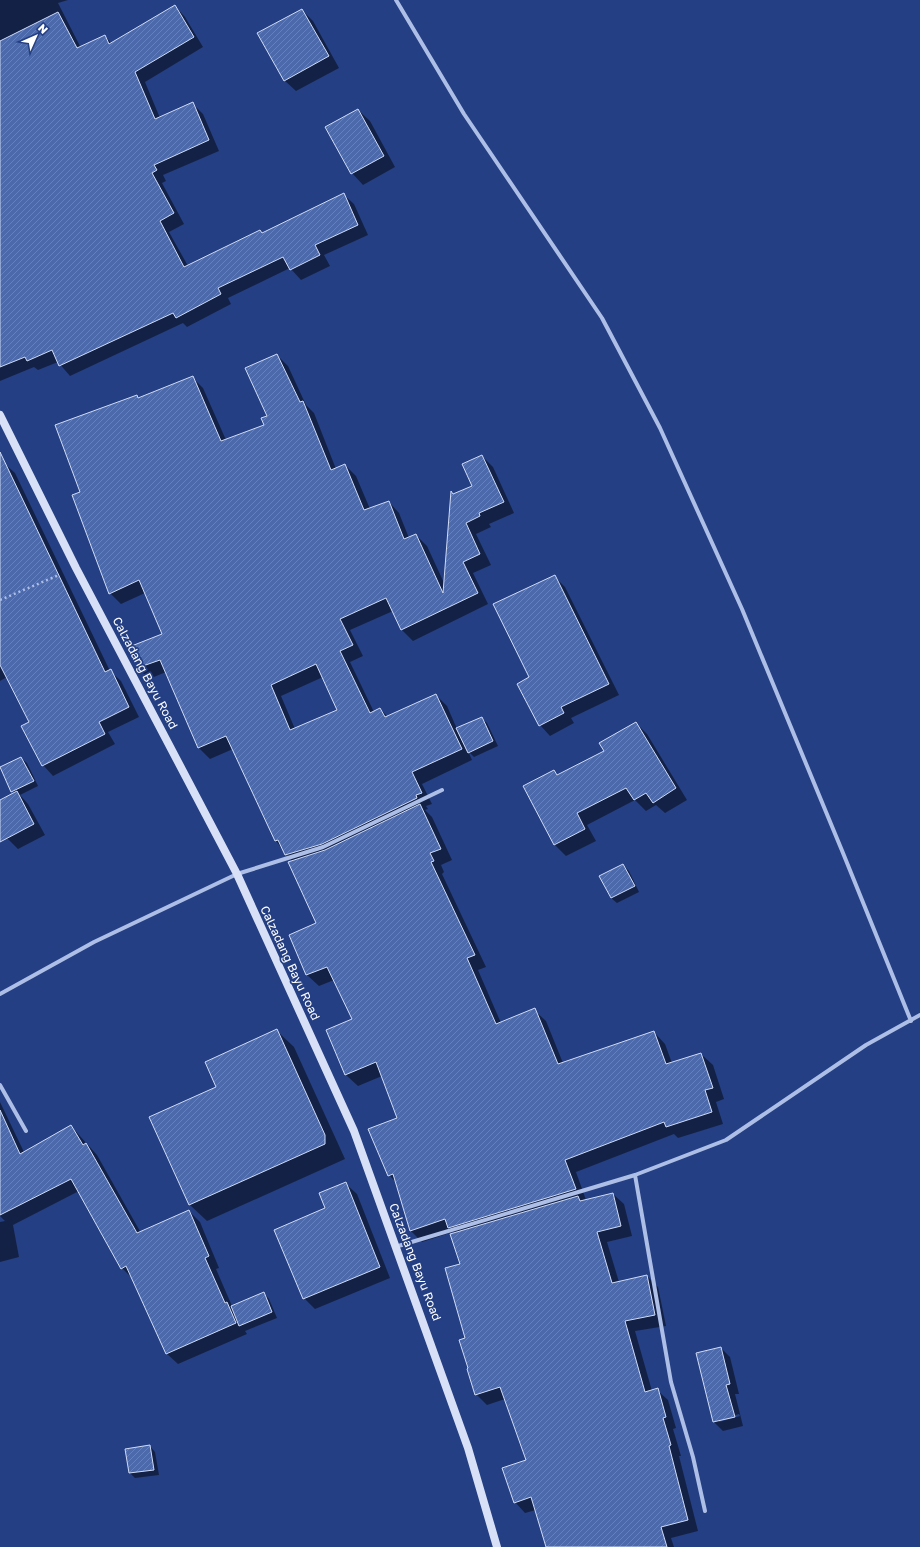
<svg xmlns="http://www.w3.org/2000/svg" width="920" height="1547" font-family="'Golos Text',sans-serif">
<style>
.shadow{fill:#0007;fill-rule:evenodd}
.building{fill:url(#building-hatch);stroke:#d0dcf6;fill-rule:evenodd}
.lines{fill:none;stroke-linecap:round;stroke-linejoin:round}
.path{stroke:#adbee7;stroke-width:2.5;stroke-dasharray:2 3;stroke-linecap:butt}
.street{stroke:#adbee7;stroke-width:4}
.secondary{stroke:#d7e0f6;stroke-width:8}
.labels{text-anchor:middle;stroke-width:3.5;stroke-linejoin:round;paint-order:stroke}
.street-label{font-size:12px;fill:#fff;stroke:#243f83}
</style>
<defs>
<pattern id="building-hatch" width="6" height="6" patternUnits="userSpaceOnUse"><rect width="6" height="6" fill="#4c69ab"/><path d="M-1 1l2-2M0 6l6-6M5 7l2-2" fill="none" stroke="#6780b8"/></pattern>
</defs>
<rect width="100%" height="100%" fill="#243f83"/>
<path class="shadow" d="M0,0H68L58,3L81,48L105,36L112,44L175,6L185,17L203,47L145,82L160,118L193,104L203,114L219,151L163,175L166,181L162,183L184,224L169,232L188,266L260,231L263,234L343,194L354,204L368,235L324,255L330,266L301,280L290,268L228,298L231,304L187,327L183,323L70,376L58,362L38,370L34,367L0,381Z
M302,10L313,21L339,68L296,91L284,80Z
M358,110L370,121L395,167L363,185L352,173Z
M277,355L288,366L306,405L314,413L336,469L345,465L356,476L370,509L389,502L399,513L409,538L416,535L427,546L445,585L452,493L454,495L473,486L482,456L493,467L514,513L489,524L491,527L476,534L491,565L473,573L488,604L413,641L402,630L393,611L350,630L363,656L350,662L374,712L380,709L388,717L436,695L447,706L457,729L481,718L487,723L498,746L474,757L468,751L472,760L422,784L432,804L426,806L428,809L425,810L432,817L452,860L441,865L444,872L442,874L486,967L478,970L501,1023L534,1010L546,1021L563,1063L654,1032L665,1044L672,1063L701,1054L713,1065L724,1099L716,1102L723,1124L678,1138L674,1134L576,1172L586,1200L613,1194L624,1204L632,1236L607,1242L619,1282L647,1276L658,1287L666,1326L635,1331L652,1391L657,1390L668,1400L676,1428L673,1429L681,1456H679L698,1531L671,1538L674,1547H547L536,1510L525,1513L515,1502L527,1461L505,1399L487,1405L476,1394L466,1338L461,1265L455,1234L453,1232L422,1242L410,1230L396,1182L389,1175L398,1119L382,1076L358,1086L346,1075L353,1020L334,980L319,986L307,975L290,936L318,924L292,861L276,841L233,749L210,759L199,748L166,672L149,679L138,668L131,648L164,635L145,593L121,604L110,593L82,492L137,396L139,398L192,377L203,388L226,440L265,426ZM323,677L338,710L295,729L281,696Z
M4,463L15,473L110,671L121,681L139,717L108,732L115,744L53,776L43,765L30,723L7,677L0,681V465Z
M554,576L565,587L619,695L571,718L574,723L550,736L540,725L530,678Z
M636,723L647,734L687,800L665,813L656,805L646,811L635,800L587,825L596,841L566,856L555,845L524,786L554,771L558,775L605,751Z
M21,758L27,763L38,786L20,795L28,804L45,835L18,849L7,838L0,825V801L14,794L0,768Z
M623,865L629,871L639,892L617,903L611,898L601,877Z
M277,1031L294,1047L345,1159L207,1221L190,1205L150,1118L217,1087Z
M0,1102L24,1152L71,1126L97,1155L141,1233L189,1211L200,1222L219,1268L216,1269L232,1306L264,1293L269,1299L277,1318L245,1331L247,1334L178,1364L166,1353L133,1279L122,1268L79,1191L13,1225L19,1257L0,1262V1222L5,1221L0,1216Z
M346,1184L357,1194L390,1278L315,1309L304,1298L327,1209Z
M721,1348L730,1357L739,1394H735L743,1426L723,1431L714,1422ZM739,1414L740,1416L719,1422V1420Z
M150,1446L155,1452L159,1475L135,1478L130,1473Z"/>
<path class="building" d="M175,5L194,37L135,72L155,119L193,102L209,140L154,165L157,170L152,173L174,213L160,221L184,267L260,230L262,233L344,193L358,225L315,245L320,255L290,270L283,257L218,288L221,294L176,318L173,313L59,366L52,350L27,361L25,357L0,367V41L58,12L77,48L105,35L109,44Z
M302,9L329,56L284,81L257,33Z
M358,109L384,156L351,174L325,127Z
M277,354L300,402L303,401L331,470L345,464L364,510L389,501L404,539L416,534L443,593L451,491L453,494L472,486L462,464L482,455L504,502L479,513L480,516L466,523L480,554L463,562L478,593L401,630L386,598L340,619L353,645L340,651L370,713L380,708L385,717L436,694L462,749L412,772L422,793L416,795L417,798L322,844L285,855L278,840L275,841L226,736L198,748L160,660L137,668L129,647L162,634L139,580L109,594L72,495L80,492L55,425L137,395L138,398L193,376L221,441L264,425L261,418L267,416L245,368ZM316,664L337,710L290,730L271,685Z
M0,452L105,672L111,669L129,707L99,722L105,734L42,766L21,726L29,722L0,665Z
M555,575L609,684L561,707L564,713L539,726L517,684L529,677L493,604Z
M482,717L493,741L468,753L456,728Z
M636,722L676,788L653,803L646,793L634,800L626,788L577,813L585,829L554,845L523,786L554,770L557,775L604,751L599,743Z
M21,757L34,781L11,792L0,767Z
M17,791L34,824L0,842V800Z
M420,804L441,849L430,853L434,861L431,862L475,955L467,958L496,1024L535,1008L558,1064L654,1031L666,1064L701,1053L713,1088L705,1090L712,1112L666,1127L664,1122L565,1160L576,1189L448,1228L445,1219L410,1231L393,1174L388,1176L368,1129L397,1118L376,1062L345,1075L326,1030L352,1019L327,967L306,975L289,935L316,923L288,862L325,850Z
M623,864L635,886L611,898L599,876Z
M277,1029L325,1135V1144L189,1205L149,1117L216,1087L205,1062Z
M0,1110L20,1154L71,1125L83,1145L86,1143L137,1233L189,1210L209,1256L205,1258L225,1303L227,1302L236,1323L166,1354L126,1266L121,1269L71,1179L0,1215Z
M346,1182L380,1267L303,1299L274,1230L325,1208L319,1193Z
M613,1193L621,1226L597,1232L612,1283L647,1275L655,1315L625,1321L645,1392L658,1388L666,1417L663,1418L671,1445L669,1446L688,1520L661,1527L667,1547H546L531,1497L514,1503L502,1468L526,1460L500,1387L475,1395L467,1369L468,1368L459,1340L465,1338L445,1268L460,1264L450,1234L578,1196L580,1201Z
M264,1292L272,1312L239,1326L231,1306Z
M721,1347L730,1384L726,1385L735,1417L713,1422L696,1353Z
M150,1445L154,1470L129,1473L125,1449Z"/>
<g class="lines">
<path class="path" d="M0,600L59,575"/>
<path class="street" d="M396,0L464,114L602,318L660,428L742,609L843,853L911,1021
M0,994L94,942L237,874L323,847L442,790
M0,1085L26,1131
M635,1175L671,1382L693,1457L705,1511
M395,1247L635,1175L726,1140L866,1045L920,1015"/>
<path class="secondary" d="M0,415L76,568L237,874L354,1131L468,1448L497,1547"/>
</g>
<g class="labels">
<g class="street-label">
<text transform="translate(145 673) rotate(62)" y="4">Calzadang Bayu Road</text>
<text transform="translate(290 963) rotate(65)" y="4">Calzadang Bayu Road</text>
<text transform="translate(415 1262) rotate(69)" y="4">Calzadang Bayu Road</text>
</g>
</g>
<g transform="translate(36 36) rotate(45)" stroke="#243f83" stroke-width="3" paint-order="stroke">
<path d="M0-3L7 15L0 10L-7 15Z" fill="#ffffff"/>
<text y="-6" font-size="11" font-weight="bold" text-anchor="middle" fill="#ffffff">N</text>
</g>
</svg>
